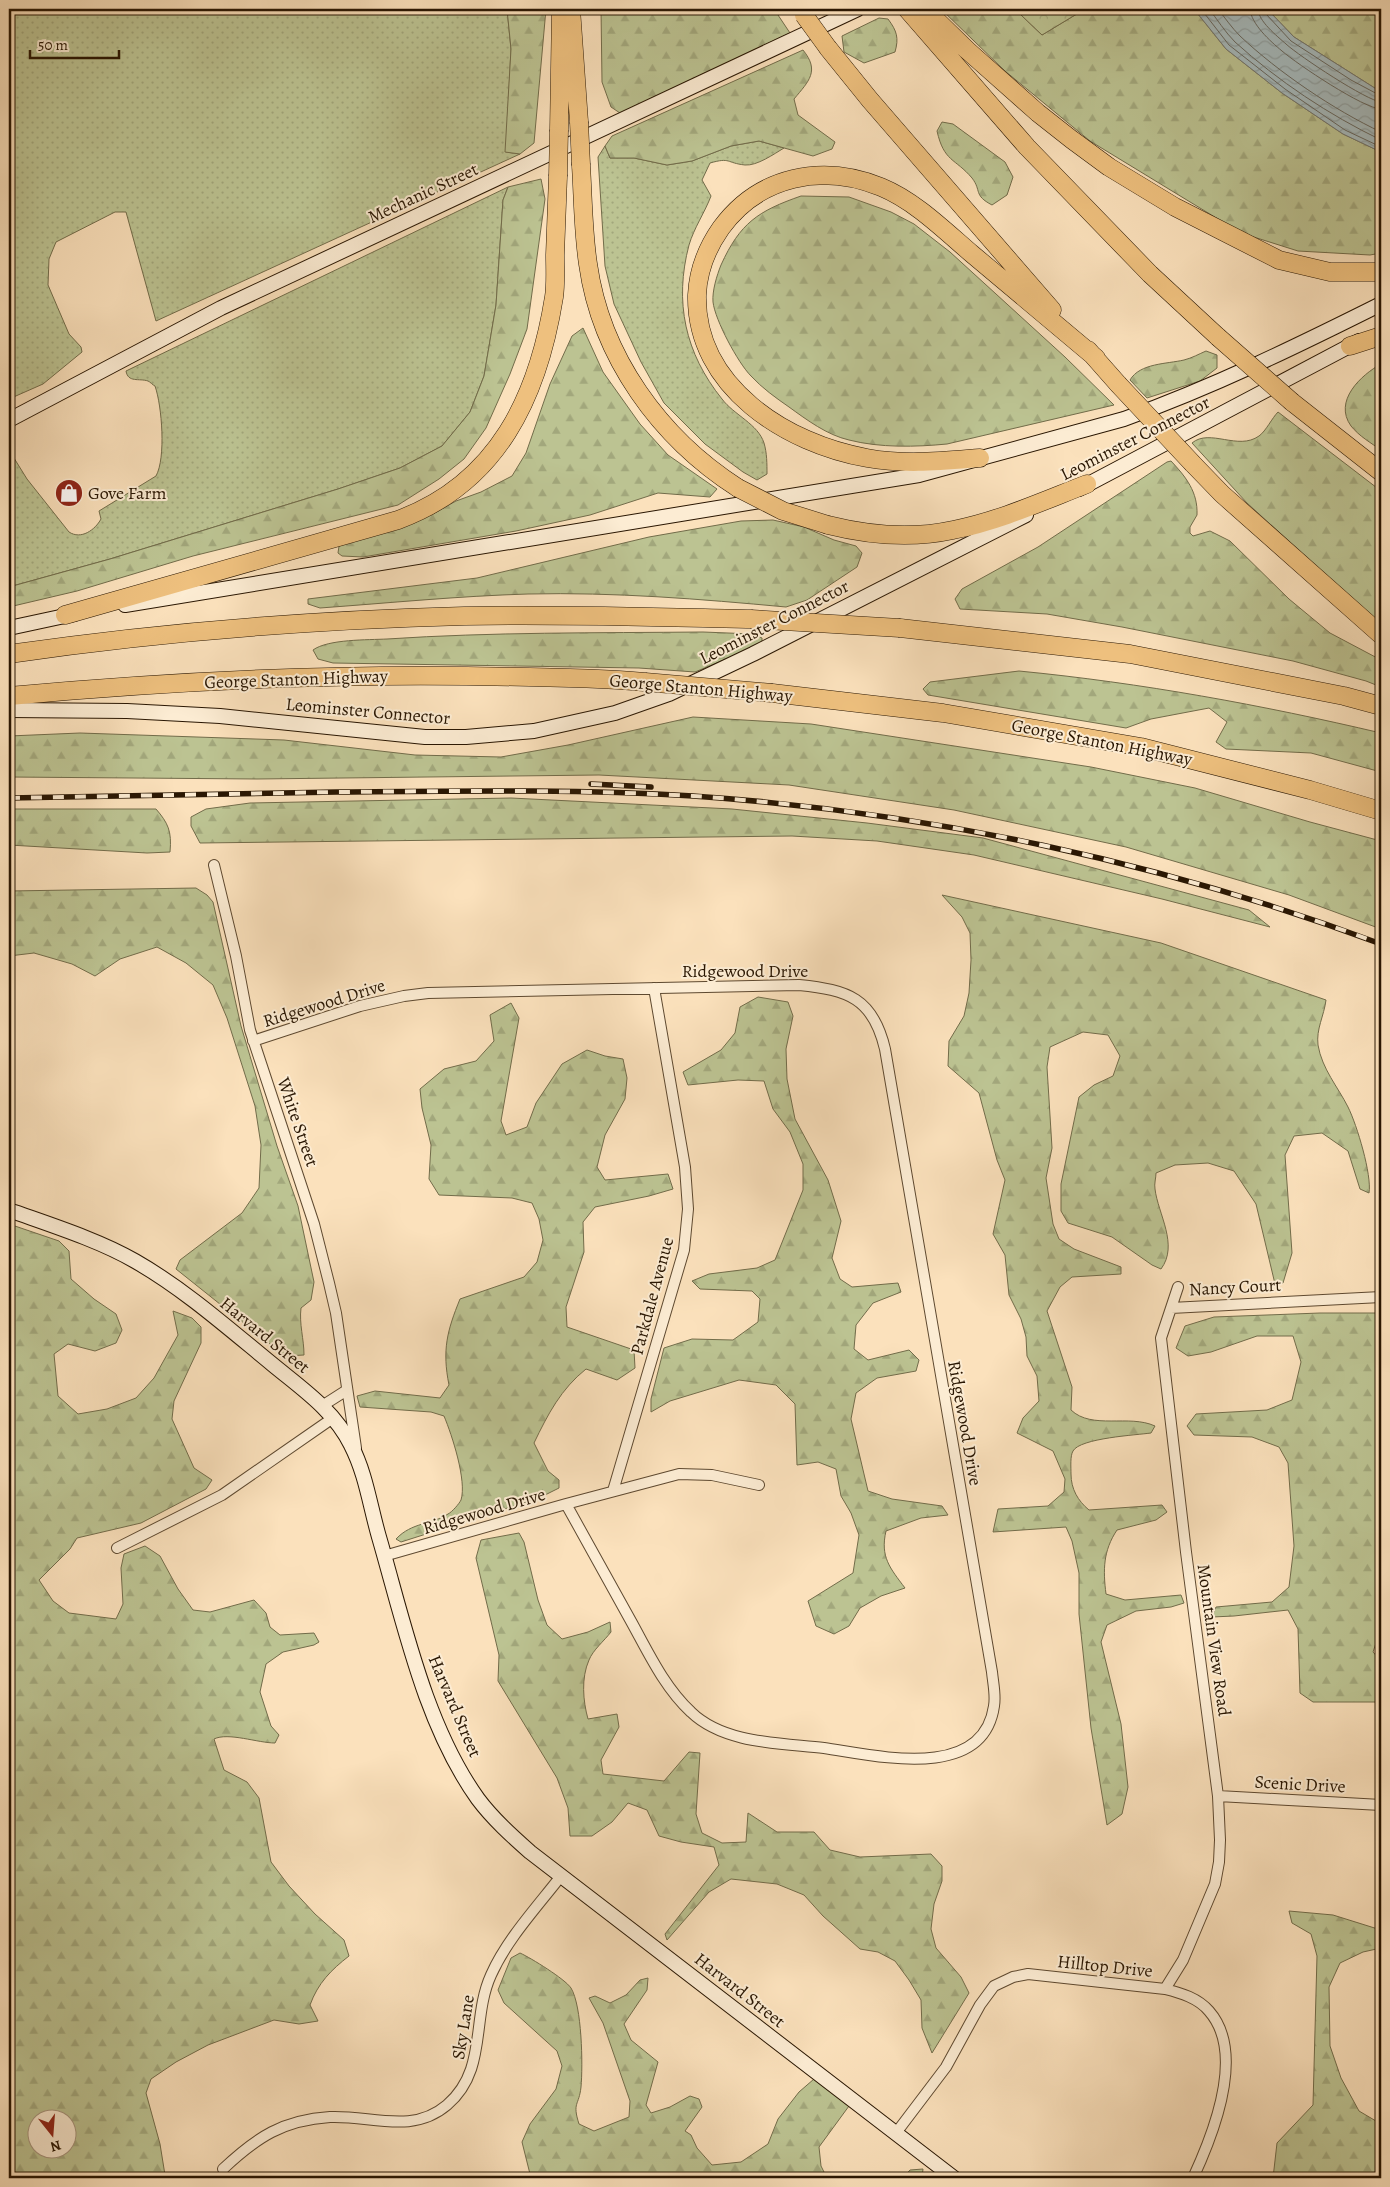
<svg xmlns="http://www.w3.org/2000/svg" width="1390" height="2187" font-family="Alegreya,serif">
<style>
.grass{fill:url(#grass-dots);stroke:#726c4a}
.forest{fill:url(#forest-firs);stroke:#726c4a;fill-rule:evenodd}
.park{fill:url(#park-crowns);stroke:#726c4a}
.water{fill:url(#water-waves);stroke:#737872}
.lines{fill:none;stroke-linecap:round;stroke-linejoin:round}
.shore{stroke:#676860;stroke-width:1}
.stream{stroke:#737872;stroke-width:4}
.minor-casing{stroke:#5e4930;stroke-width:12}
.secondary-casing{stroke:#291602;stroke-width:16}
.motorway-casing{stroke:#291602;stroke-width:19}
.minor{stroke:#fcecd3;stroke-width:10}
.secondary{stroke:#fcecd3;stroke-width:14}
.motorway{stroke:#eec07e;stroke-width:18}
.rail-casing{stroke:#291602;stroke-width:5.5}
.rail{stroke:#fcecd3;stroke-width:4;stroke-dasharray:11;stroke-linecap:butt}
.motorway-bridge-casing{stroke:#291602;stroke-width:19;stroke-linecap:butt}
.motorway-bridge{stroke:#eec07e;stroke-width:18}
.labels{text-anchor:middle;stroke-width:4;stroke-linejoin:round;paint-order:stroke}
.street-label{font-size:18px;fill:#291602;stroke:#fcecd3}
.poi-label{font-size:18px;fill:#291602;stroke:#fcecd3;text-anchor:start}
</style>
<defs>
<pattern id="grass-dots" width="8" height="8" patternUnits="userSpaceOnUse" patternTransform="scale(1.25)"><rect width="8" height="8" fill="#bcc392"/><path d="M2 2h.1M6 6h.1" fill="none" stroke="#a2a77c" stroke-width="1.8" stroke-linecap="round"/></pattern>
<pattern id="forest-firs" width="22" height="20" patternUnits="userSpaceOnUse" patternTransform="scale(1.25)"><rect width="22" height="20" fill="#bcc392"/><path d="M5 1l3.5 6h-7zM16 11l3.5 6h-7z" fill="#a2a77c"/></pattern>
<pattern id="park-crowns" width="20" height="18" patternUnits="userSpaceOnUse" patternTransform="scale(1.25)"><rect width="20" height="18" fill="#bcc392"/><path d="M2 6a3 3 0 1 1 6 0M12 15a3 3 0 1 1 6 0" fill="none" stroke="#a2a77c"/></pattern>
<pattern id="water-waves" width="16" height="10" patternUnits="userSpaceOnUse" patternTransform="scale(1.25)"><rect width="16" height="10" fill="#a5babd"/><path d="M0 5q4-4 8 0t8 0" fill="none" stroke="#8e9fa1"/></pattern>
</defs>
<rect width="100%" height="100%" fill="#fbe1bc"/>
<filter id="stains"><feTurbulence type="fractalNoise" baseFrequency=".004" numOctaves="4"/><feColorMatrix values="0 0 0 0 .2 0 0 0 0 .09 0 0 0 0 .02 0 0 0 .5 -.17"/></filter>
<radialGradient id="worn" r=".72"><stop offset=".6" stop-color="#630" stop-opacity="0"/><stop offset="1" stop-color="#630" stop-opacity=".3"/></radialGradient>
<path class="grass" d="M9,9H507L511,49L506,152L520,154L156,321L126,212H115L56,242L49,259L48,285L69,334L81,347L82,352L43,384L9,399Z
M759,141L784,148C774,154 757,166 745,165C726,163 731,157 710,163L702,180L711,196C705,212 694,228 689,245C674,302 685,353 722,399C734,415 758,424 764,443C767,453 767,464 767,474L757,480L743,472L705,444L664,403L641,362L614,304L605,266L598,157L605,146L610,158H634L667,165L692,161L731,146Z
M508,187L503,200L496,305L484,376L470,412L442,446L400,468L338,489L110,559L9,587V450L27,479L69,532C81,540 95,530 101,519L99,511L156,476C166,458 162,406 155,386C154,386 149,381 148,381C139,378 128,383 126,371Z"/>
<path class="forest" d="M507,9H546L534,143L520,154L505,152L511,49Z
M601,9H774L790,33L620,113L611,107L602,82Z
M941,9H1017L1020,14L1042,35L1085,9H1194L1226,49L1282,93L1343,134L1381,152V253L1370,255L1298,251L1241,233L1090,141L1005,71Z
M1267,9H1381V92L1294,37Z
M879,18L888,19C897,31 899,38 895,52L864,63L844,52L842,36Z
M803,50C820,71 809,81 794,99L798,115L835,142L832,149L813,156L759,141L731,146L692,161L667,165L634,158H610L605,146L612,136Z
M942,122L953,124L1005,162L1013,177L1007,195L992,205C973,195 982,191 972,178C955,158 944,162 937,131Z
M541,179L545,199L527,329L510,374L486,428L464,459L439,479L398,505L193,556L77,591L9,607V587L110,559L338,489L400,468L442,446L470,412L484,376L496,305L503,200L508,187Z
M801,196L849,197L891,212L914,224L950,252L1065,357L1114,405L947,444C916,447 880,448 849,440C827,435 807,420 789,407C776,398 762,388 751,376C738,363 715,320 713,302C712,291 717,275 721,265C740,223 758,211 801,196Z
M583,328L603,372L640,424L668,455L717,489L710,497L658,493L590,515L516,531L363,557L342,556L338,553L339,546L431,515L456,501L481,492L512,476L526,453L550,384L572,336Z
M1206,351L1217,355V368L1200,381L1147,398L1130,380C1140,363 1167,364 1184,360C1192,358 1199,354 1206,351Z
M1381,364V450C1371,443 1359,436 1351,426C1333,401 1361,375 1381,364Z
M1278,412L1381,491V625L1247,503L1192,443C1210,428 1238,451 1259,436C1266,431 1272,418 1278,412Z
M1171,461C1186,477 1198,492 1197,515L1190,527V533L1193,536L1210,531L1230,541L1289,599L1330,633L1381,660V687L1366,681L1293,661L1122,627L1047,614L960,609L955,599L962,589L1038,547L1167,462Z
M773,520L804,527L834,540L856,546L862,553L857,567L807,600L786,607C700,599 614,592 528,594C459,596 389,603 320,608L308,604V599L477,578L649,537L741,521Z
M703,632L753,634L762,638V644L695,672L639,668L333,663L318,659L313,650C328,639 368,640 387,639C492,632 597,633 703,632Z
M1019,671C1142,683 1262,705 1381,733V772L1311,753L1226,749L1216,742L1227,722L1209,708L1151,719L1126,728L928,695L923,689L930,682Z
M693,717L811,724L1091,767L1195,788L1310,822L1381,841V929L1289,895L1126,847L954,810L789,785L599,775L257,779L9,777V736L80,733L284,740L415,755L501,757L568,745Z
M511,798L732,809L867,823L983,838L1249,910L1270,927L1162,899L974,855L877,841L792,836L200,843L191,826V817L206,809L250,803Z
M9,809H156C168,823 172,831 170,852L147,853L9,845Z
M196,888L207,895L213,902L241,1026L277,1146L298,1206L314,1282L311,1300L301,1308C299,1324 304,1339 304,1355L285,1356L176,1269L180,1260L242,1213L259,1188L261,1145L255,1106L227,1018L213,985L186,963L157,947L120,959L95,976L72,964L34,953L9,956V891Z
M942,895L1161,943L1326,1000C1324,1016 1316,1029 1318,1045C1322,1069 1338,1087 1348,1107C1357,1125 1372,1175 1369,1193L1360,1189L1348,1151L1322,1133L1294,1136L1285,1155L1292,1253L1283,1283L1275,1284L1256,1204L1234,1171L1208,1163L1175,1165L1156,1173C1156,1178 1154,1184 1155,1189C1158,1214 1179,1245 1161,1269L1152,1265L1112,1237L1068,1223L1061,1211V1184L1079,1097L1094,1085L1113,1076L1120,1056L1108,1035L1083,1032L1050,1047L1047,1067L1052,1148L1046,1178L1053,1224L1059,1239L1074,1249L1121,1267V1274L1072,1277L1060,1287L1047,1311L1072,1387L1071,1410C1092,1430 1129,1414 1155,1426L1151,1433C1137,1435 1080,1438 1073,1451C1070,1456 1071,1467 1071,1474C1071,1489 1078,1501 1089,1510L1162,1505L1167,1512L1156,1520L1117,1530C1103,1551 1103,1570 1106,1594L1125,1600L1181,1595L1184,1603L1171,1607L1136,1611L1107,1625L1101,1642L1121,1724L1128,1787L1122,1814L1107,1825L1091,1728L1079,1614V1573L1072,1541L1066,1527L993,1532L998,1509L1048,1506L1064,1492L1065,1479L1053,1451L1017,1433L1023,1418L1039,1401L1037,1376L1027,1356L1026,1337L1021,1319L1009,1295L1005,1255L993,1234L1005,1180L997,1160L979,1093L948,1066L949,1041L964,1016L969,993L971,960L970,933L962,917Z
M758,997L788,1002L793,1016L786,1049L787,1079L795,1119L828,1180L841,1221L832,1258L840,1279L852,1287L898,1283L901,1292L873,1303L856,1325L854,1349L868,1360L909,1350L919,1360L916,1371L877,1378L856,1393L851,1419L868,1491L892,1499L942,1506L948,1515L921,1518L886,1531C880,1557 890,1568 905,1588L881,1596L860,1608L849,1626L834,1634L816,1626L808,1601L853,1573L859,1535L851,1513L841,1496L836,1469L818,1462L797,1465L795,1404L776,1385L739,1380L670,1401L651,1412V1399L664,1348L692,1339L733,1340L758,1322L760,1299L752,1291L700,1289L692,1281L709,1274L757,1268L775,1260L803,1190V1164L790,1132L773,1109L764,1081L738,1080L688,1085L683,1072L721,1050L735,1033L740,1007Z
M511,1003L519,1018L501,1121L506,1135L527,1127L536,1103L562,1064L587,1050L605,1056L623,1059L627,1078L625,1099L605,1135L597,1167L605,1180L668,1174L673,1189L649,1196L595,1207L583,1222L584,1252L566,1307L567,1327L634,1350L635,1368L617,1380L586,1369C561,1389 548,1414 534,1443L548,1471L559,1480V1488L539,1498L401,1542L396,1539C412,1522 431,1525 448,1514C452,1512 459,1504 461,1500C467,1481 452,1435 444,1416L431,1412L360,1407L357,1396L375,1391L440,1398L449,1385C442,1350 447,1331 460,1299L524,1277L537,1262L543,1240L539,1219L532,1203L512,1198L439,1195L429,1179L431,1145L422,1108L420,1089L444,1069L476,1061L494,1041L490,1015Z
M9,1224L59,1241L69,1251L71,1279L94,1299L116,1314L122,1330L116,1343L95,1351L68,1344L54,1354L58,1396L78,1414L107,1409L136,1398L154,1378L178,1335L173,1311L192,1318L201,1327V1343L174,1401L172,1419L194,1468L212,1480L206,1489L141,1523L77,1538L70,1549L39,1580L53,1601L69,1613L116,1619L123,1604L121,1568L124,1554L145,1546L160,1556L178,1589L193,1610L210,1612L254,1600L266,1613L270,1627L280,1635L314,1633L319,1642L314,1645L283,1652L266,1664L260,1692L271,1726L279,1735L275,1743C258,1743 228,1732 214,1739L224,1770L247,1782L259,1798L271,1862L289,1886L315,1914L344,1940L349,1956C331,1970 318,1983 310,2005L318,2021L299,2024L274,2020L208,2045L176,2062L151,2079L146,2093L160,2144L165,2175L163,2178H9ZM38,2120H68V2150H38Z
M1320,1313H1381V1628L1373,1652L1381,1661V1710L1375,1702H1313L1300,1693L1298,1629L1288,1610L1234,1616L1212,1617L1216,1607L1272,1602L1289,1587L1294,1546L1288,1463L1279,1447L1252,1437L1194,1435L1187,1426L1196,1414L1267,1410L1292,1400L1301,1362L1293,1336H1257L1211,1352L1188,1356L1176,1348L1185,1326L1214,1317Z
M519,1533L524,1542L538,1600L547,1625L562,1639L588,1632L610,1622L611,1632C604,1641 593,1650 589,1660C581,1678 583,1701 588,1719L617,1714L619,1727L601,1760L603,1774L664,1781L689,1752L700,1753L696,1814L702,1833L722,1843L746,1842L748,1813L777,1832H814L830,1850L860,1857L931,1854L942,1866V1881L934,1904L931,1929L936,1948L961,1977L969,1993L932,2053L922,2028L921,2000L909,1980L895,1961L878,1952L860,1949L823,1916L804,1895L777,1884L731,1879L709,1892L667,1940L665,1934L719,1865L714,1847L681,1842L659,1836L647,1810L628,1803L612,1822L592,1836H570L568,1808L557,1778L498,1681L499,1655L476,1558L481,1540Z
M1289,1911L1333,1915L1381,1930V1948L1363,1952L1340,1963L1329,1987L1330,2046L1341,2078L1359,2111L1381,2124V2178H1273L1277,2143L1313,2105L1317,1956L1311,1934L1292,1923Z
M520,1953C531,1958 565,1979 571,1988C582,2006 583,2065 581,2087C579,2106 572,2102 579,2124L594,2131L629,2117L630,2101L603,2023L589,1998L595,1996L610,2003L626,1995L640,1980L648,1978L647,1990L624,2024L631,2040L658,2062L646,2105L651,2113L670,2107L690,2096L699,2099L702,2107L685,2131L691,2135L697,2148L712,2165L741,2162L768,2144L778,2119L799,2092L814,2079L849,2106L819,2147L821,2166L827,2178H531L522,2142L530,2124L556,2089L562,2066L557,2051L504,2003L498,1990L511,1958Z
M923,2169L922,2178H903L910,2170Z"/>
<path class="park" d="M1017,9H1085L1042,35L1020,14Z"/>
<path class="water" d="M1194,9H1267L1294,37L1381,92V152L1343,134L1282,93L1226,49Z"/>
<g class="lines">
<path class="shore" d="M1201,9L1229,45L1285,89L1345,130L1381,147
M1209,9C1217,19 1225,32 1235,42C1278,81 1329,115 1381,140
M1218,9C1225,18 1232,28 1240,36C1278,72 1334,110 1381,132
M1250,9C1251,24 1270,41 1282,51C1297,64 1364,109 1381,109
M1258,9C1258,21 1277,36 1286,44C1299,56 1367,101 1381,102
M1264,9L1266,14L1291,41L1351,80L1381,96"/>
<path class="stream" d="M9,783H12
M9,806H13"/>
<defs>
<path id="minor" d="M214,865L236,956L250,1030L314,1224L329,1283L336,1313L356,1448
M253,1041L360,1006L404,996L428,993L799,985C848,990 873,998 885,1049L992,1672C993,1683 996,1695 994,1706C983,1783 874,1755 824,1748C781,1743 724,1744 691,1712C665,1688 649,1654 632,1623C610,1584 588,1544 566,1504L384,1556
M1171,1308L1381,1297
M322,1406L347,1390
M613,1491L684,1250L688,1209L685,1167L654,988
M566,1504L679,1474L712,1475L759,1485
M117,1548L222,1495L333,1418
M1218,1796L1381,1805
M1165,1989L1183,1960L1215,1884L1219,1862L1220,1840L1218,1796L1186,1552L1161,1338L1178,1287
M896,2133L946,2067L980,2005L994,1986L1013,1977L1028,1974L1165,1989C1181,1993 1198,1998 1209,2011C1246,2053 1213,2135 1193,2178
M223,2169C257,2137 283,2120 330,2117C370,2115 412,2135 447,2105C488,2070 471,2019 491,1975C507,1939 537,1907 561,1876"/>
<path id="secondary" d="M9,420L221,308L858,9
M1079,489L1359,341
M125,605L919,475L1124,419C1213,387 1297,346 1381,304
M9,628L74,614
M9,710L127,711L220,716L425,737H466L534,731L615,713L669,694L753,654L1026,515
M9,1210C48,1224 99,1240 135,1261C184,1289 228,1328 272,1364C301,1388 334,1410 351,1445C366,1474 370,1506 379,1537C404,1623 425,1725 478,1799C493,1819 512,1836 530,1852L954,2178"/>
<path id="motorway" d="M571,9L579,122
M907,9L1027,147L1150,274L1218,337
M925,9L967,50L1038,113L1071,139L1109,167L1175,207L1279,260L1330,272H1381
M828,48L870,100L1052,310
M559,130L561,9
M581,165C583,197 583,231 588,264C601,357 660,438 738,488
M1350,346L1381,336
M1088,350L1118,384
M1292,402L1381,472
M980,458C942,461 905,465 867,458C787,444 695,387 697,295C698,271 707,248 721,228C759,176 822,163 881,187C915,201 944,230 972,254C1013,288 1054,323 1096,358
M1193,464L1222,494L1381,635
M828,525C868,535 912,539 953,530C999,521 1043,501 1087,484
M65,615L398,520C498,483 538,397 554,297C556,284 555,269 555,255C556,229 557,202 558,176
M900,628L1130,654L1344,696L1381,706
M9,654C160,632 312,620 464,616C560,614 656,617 751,619
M772,693L943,713L1141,747L1310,790L1381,811
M9,696C161,682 314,674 467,676C526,677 585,677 645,682"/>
</defs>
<use href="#minor" class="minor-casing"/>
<use href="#secondary" class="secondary-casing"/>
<use href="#motorway" class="motorway-casing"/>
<use href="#minor" class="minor"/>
<use href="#secondary" class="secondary"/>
<use href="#motorway" class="motorway"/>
<defs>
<path id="rail" d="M591,784L651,787
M9,798C118,796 228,794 337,792C456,791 575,789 693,796C927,812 1162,862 1381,944"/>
</defs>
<use href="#rail" class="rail-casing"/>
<use href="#rail" class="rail"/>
<defs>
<path id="motorway-bridge" d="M804,15L828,48
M579,122L581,165
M558,176L559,130
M1218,337L1292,402
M1118,384L1193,464
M738,488L783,511L828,525
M751,619L900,628
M645,682L772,693"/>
</defs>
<use href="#motorway-bridge" class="motorway-bridge-casing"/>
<use href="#motorway-bridge" class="motorway-bridge"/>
</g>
<defs>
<symbol id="shop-disc" viewBox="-11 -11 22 22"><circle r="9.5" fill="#8f2418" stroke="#fcecd3"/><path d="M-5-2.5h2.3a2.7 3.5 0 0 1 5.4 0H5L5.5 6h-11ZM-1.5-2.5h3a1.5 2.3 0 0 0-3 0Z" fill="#fff"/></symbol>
</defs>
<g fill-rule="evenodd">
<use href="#shop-disc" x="53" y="477" width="32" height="32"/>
</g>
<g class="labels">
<g class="street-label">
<text transform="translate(423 193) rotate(-25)" y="6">Mechanic Street</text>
<text transform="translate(1135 438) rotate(-27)" y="6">Leominster Connector</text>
<text transform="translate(774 622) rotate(-27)" y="6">Leominster Connector</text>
<text transform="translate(296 679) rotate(-2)" y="6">George Stanton Highway</text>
<text transform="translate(701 688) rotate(5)" y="6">George Stanton Highway</text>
<text transform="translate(368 711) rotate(5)" y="6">Leominster Connector</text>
<text transform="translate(1102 742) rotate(11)" y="6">George Stanton Highway</text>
<text x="745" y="977">Ridgewood Drive</text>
<text transform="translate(324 1003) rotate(-17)" y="6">Ridgewood Drive</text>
<text transform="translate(298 1122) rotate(71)" y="6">White Street</text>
<text transform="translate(1235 1287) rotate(-3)" y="6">Nancy Court</text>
<text transform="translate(652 1296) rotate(-75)" y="6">Parkdale Avenue</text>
<text transform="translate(265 1335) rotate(39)" y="6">Harvard Street</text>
<text transform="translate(965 1423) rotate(80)" y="6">Ridgewood Drive</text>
<text transform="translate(484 1511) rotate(-16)" y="6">Ridgewood Drive</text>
<text transform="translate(1214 1640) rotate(82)" y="6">Mountain View Road</text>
<text transform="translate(455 1706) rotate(67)" y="6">Harvard Street</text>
<text transform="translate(1300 1784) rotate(3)" y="6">Scenic Drive</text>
<text transform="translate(1105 1966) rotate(6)" y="6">Hilltop Drive</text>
<text transform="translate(740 1990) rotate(38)" y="6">Harvard Street</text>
<text transform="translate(463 2027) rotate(-81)" y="6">Sky Lane</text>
</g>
<g class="poi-label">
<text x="88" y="499">Gove Farm</text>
</g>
</g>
<rect width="1390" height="2187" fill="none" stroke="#fbe1bc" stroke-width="30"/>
<rect x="10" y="10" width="1370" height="2167" fill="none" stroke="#291602" stroke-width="2.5"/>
<rect x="15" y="15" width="1360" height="2157" fill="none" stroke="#291602"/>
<g transform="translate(52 2134) rotate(163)"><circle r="24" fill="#fcecd3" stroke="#a8967f"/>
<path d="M0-4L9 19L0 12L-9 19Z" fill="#8f2418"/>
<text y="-8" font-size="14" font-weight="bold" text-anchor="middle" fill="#291602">N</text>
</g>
<path d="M30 50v8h89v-8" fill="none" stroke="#291602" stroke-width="2.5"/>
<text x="38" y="50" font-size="15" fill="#291602" stroke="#fcecd3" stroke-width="4" paint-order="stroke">50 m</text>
<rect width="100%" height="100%" filter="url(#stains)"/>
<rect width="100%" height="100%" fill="url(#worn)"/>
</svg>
